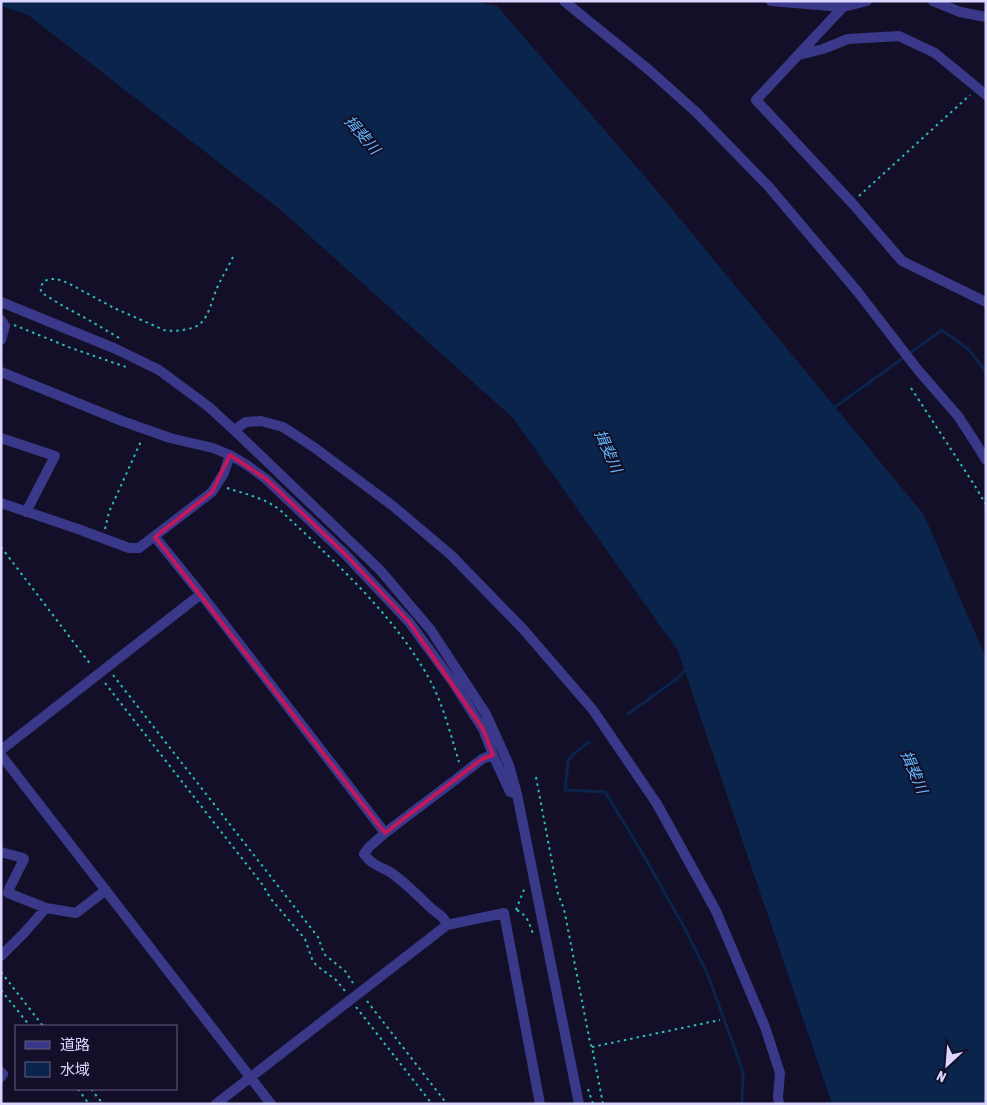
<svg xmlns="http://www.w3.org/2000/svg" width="987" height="1105" font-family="'Asap Condensed','Noto Sans JP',sans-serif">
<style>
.water{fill:#0a244c}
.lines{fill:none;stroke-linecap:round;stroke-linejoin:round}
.stream{stroke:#0a244c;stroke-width:3}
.path{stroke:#2abfb3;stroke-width:2;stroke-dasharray:2.5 4;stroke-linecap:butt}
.minor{stroke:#393889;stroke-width:10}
.marked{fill:none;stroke:#c2185b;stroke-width:4;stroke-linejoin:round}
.labels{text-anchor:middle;stroke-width:4;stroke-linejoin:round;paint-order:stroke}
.water-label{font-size:15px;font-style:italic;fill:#64baff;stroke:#130f28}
</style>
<rect width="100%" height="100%" fill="#130f28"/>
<path class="water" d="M1,1H471L497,6L653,186L924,515L986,658V1104H832L678,651L513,418L283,212L28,15L1,6Z"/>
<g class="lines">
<path class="stream" d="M835,407L942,330L968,349L986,371
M628,714L675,680L687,669
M589,742L571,756L568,761L565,790L605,792L640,849L684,927L708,975L741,1066L743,1074L742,1104"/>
<path class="path" d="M859,196L970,95
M14,325L71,348L129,368
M119,338L89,320L63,306L42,293L40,288L44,281L50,279H57L68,283L114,308L164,330C173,332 195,330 201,323C210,314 212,299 217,288C222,277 228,267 233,257
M911,388L975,486L986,505
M227,488C245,494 265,498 280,510C334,561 397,617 432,684C444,708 451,736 459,762
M105,529L109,512L142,439
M1,547L91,665
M113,675L318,937L324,954L345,971L353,983
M105,683L262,884L271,899L305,939L312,959L316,965L336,980L345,991
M536,777L558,894L564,909L590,1042L593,1052L603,1104
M516,910L525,887
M517,910C528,916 529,923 533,934
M1,972L43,1026
M1,990L30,1026
M367,1001L447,1104
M356,1007L432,1104
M592,1047L720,1020
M78,1089L89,1104
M91,1089L103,1104
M588,1089L593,1104"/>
<path class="minor" d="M564,1L649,70L696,112L769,187L857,291L918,370L958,416L975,442L986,460
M771,1L843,7L867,1
M933,1L960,12L986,17
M843,7L756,100L852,203L902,261L986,302
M799,55L823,49L848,39L899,36L935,53L986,95
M1,302L116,349L159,370L209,407L234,430L380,570L430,629L486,714L509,765L517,794L579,1104
M1,320L5,326L1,340
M1,372L122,421L170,438L213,448L230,455L247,465L266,479L345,554L409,622L453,682L483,729L493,755
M234,430L246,422L261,421L283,427L315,448L393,506L451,555L523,629L593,710L657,804L716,911L765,1027L780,1073L778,1097L779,1104
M1,438L55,456L26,512
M1,503L78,529L129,548H139L212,492L224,473L230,455
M155,537L201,594L385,833
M1,750L201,594
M1,755L271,1104
M1,852L23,858L24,859L10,887L8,893L46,908
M447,925C445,917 438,914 432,909C418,896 405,882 390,872C379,866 372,865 364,854L369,847L385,833L455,780L482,759L493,755L510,792L516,794
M1,956L24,933L46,908L76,913L106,890
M1,1072L3,1074L1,1077
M216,1104L447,925L504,913L540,1104"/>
</g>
<path class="marked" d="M230,455L266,479L345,554L409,622L483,729L493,755L482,759L385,833L155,537L212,492Z"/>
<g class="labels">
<g class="water-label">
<text transform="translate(362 135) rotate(49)" y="5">揖斐川</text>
<text transform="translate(608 451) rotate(66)" y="5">揖斐川</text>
<text transform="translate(914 772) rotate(67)" y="5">揖斐川</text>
</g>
</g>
<rect width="987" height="1105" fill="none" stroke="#dad6ff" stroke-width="5"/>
<rect x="15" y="1025" width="162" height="65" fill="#130f28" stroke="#635f7e"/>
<rect x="25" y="1041" width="25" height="8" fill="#393889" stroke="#635f7e"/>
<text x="60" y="1050" font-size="15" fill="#dad6ff">道路</text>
<rect x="25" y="1062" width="25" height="15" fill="#0a244c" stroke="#635f7e"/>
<text x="60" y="1075" font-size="15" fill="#dad6ff">水域</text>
<g transform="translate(947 1065) rotate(206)" stroke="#130f28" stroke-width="4" paint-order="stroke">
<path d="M0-4L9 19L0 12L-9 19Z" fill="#dad6ff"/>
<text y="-8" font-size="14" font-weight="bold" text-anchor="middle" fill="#dad6ff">N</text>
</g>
</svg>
